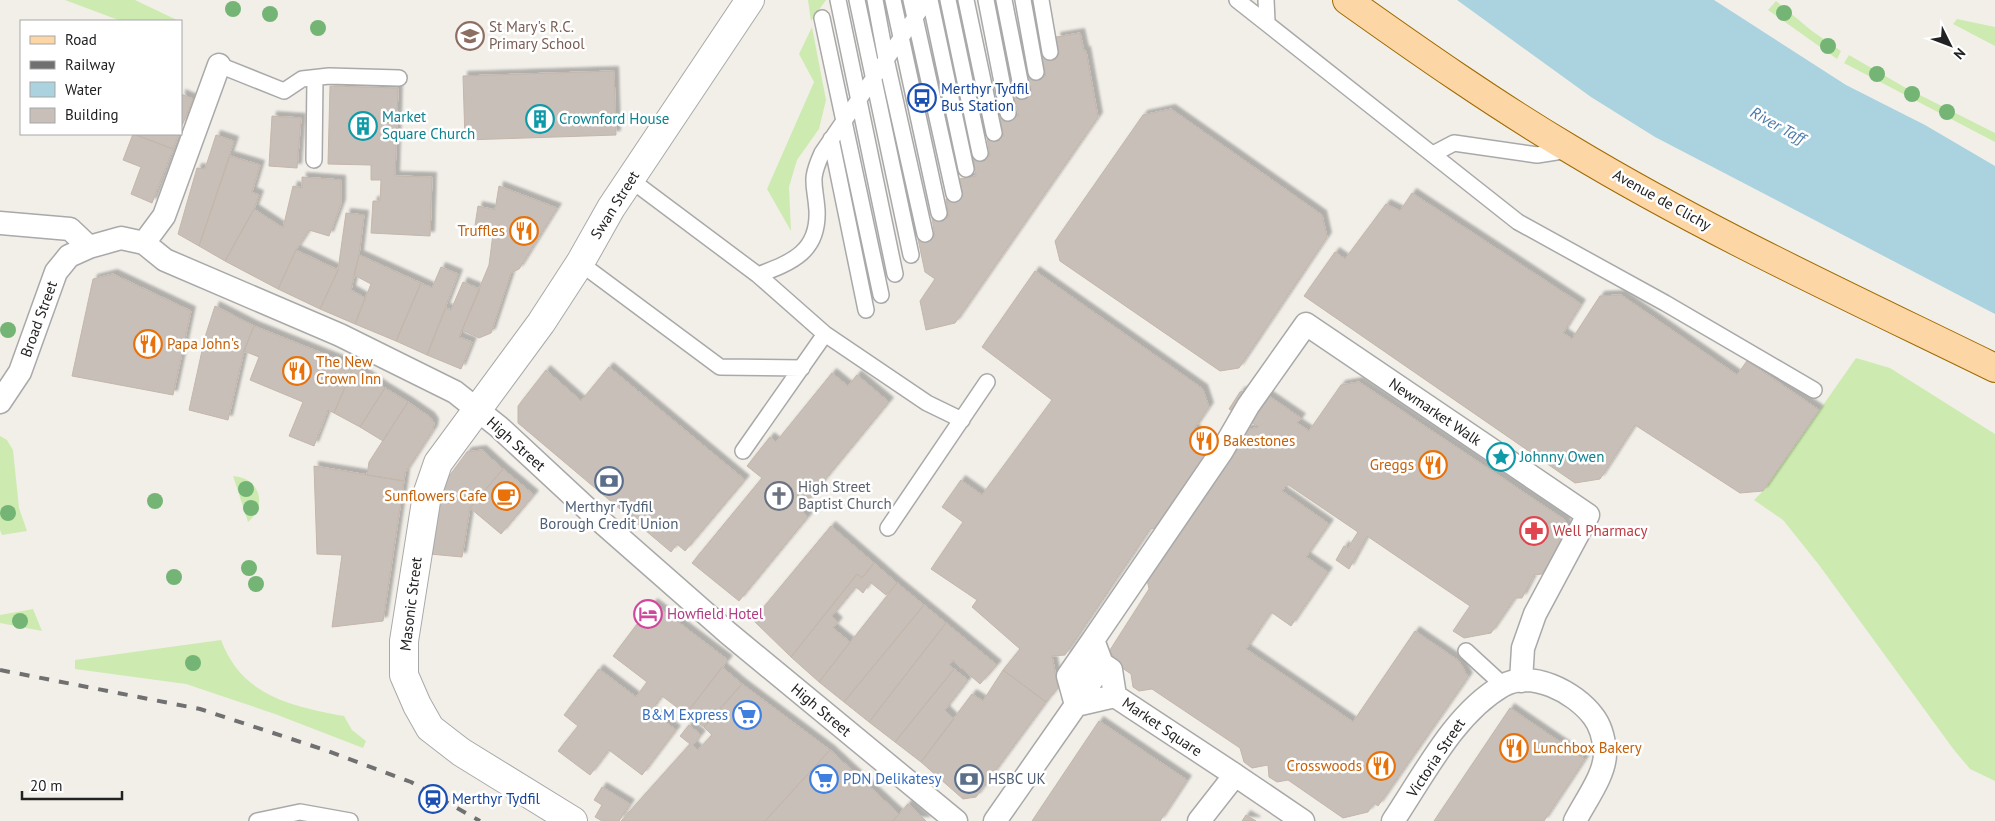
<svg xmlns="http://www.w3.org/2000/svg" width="1995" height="821" font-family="'PT Sans',sans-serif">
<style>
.grass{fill:#cdebb0}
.water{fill:#aad3df}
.building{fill:#c7bfb8;stroke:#c4b6ab;filter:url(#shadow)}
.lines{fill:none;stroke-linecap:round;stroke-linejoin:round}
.service-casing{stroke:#a9a9a9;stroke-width:18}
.pedestrian-casing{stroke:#a9a9a9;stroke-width:25}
.minor-casing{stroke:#a9a9a9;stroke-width:30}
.primary-casing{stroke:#a06b00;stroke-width:30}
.service{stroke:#fff;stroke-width:15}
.pedestrian{stroke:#fff;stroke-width:22}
.minor{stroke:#fff;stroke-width:28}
.primary{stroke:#fcd6a4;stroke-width:28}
.rail{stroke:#707070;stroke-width:4;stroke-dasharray:10 10;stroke-linecap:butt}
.tree{fill:#74b475}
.labels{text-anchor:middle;stroke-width:5;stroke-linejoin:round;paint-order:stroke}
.education-label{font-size:15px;fill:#785e54;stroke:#fff;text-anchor:start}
.transit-label{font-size:15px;fill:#164399;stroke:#fff;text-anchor:start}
.culture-label{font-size:15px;fill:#0d838f;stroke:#fff;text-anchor:start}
.street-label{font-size:15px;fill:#222;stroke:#fff}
.food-label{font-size:15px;fill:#c56008;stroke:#fff;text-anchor:end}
.worship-label{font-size:15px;fill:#5b616d;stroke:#fff;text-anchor:start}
.service-label{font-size:15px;fill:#4e5e75;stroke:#fff}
.health-label{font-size:15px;fill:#be3a42;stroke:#fff;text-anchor:start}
.hotel-label{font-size:15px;fill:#b23c85;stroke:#fff;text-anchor:start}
.shop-label{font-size:15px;fill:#366cbe;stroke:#fff;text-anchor:end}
.water-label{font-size:16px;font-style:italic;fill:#4a7aab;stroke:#fff}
</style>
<defs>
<filter id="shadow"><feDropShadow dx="4.5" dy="-4.5" stdDeviation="1" flood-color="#0004"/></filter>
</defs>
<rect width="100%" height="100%" fill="#f2efe9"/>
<path class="grass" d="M65,0H135L179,21H121Z
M808,0H826L811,21Z
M1776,1L1812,31L1841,51L1837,59L1768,10Z
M1957,19L1995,27V46L1953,24Z
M812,27L826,100L819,129L797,160L789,187L791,231L767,189L814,82L799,54Z
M1849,55L1906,88L1995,133V142L1844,63Z
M1856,358L1890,368L1995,434V781L1970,769L1954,750L1819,565L1783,520L1754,500L1763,491Z
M0,436L7,440L13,450L19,508L27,531L2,535L0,530Z
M233,476C260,478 268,505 248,522Z
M33,609L42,631L0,623V615Z
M221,640C242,696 291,706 344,716L352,730L366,741L363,748L275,714L186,684L75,669V660Z"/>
<path class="water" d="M1457,0H1714L1846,85L1925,125L1995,166V314L1655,137L1591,97Z"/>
<path class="building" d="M1080,33L1084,51H1086L1098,117L955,323L926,330L920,301L935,279L925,272L918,239L935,237L932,218L949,217L946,199L963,196L959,179L976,176L973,158L990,156L987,138L1004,136L1000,118L1019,116L1014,98L1032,96L1028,78L1046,76L1042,58L1059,54L1056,37Z
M614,71L616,135L465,140L463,76Z
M330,86L398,88L395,176L432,177L430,236L371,233L373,201H380L381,180H371V165L328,164Z
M181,94L193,99L181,128Z
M1171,109L1322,215L1327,237L1239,368L1220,371L1060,261L1055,241L1143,115Z
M272,116L301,118L297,168L269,166Z
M133,134L173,149L152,203L131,194L141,167L123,160Z
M134,134H179L173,149Z
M216,135L234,141L199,246L178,234L197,168L205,169Z
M230,156L260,165L252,192L259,195L254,209L225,261L199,246Z
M302,177L341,180V204L329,236L309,230L296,250L278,289L225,261L254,209L283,228L293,186L302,188Z
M499,186L557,208L519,269L511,273L491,333L479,338L462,330L489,265L493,234L474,232L478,206L495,210Z
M1412,193L1581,304L1563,333L1572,339L1600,296L1621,295L1737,375L1747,361L1819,410L1763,491L1740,493L1635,425L1600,479L1575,483L1304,296L1335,252L1345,259L1386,204L1400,211Z
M346,213L364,215L359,255L351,290L365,298L355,324L320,309L338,270Z
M296,250L338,270L320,309L278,289Z
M359,255L421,283L396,341L355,324L371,284L354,275Z
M441,267L458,274L427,355L396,341L421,283L432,288Z
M1035,271L1203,389L1209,407L1194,429L1215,446L1162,527L1150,529L1065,655L1052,656L1058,688L1046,702L1003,670L1020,649L972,607L977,600L931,569L963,522L942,507L961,480L982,495L1052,400L982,347Z
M113,274L191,311L173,395L72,376L93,279Z
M463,282L480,289L459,337L472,342L461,369L427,355L446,308L451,310Z
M215,306L254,326L244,351L228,420L189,410L205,337Z
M254,326L354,366L334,413L328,410L314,446L289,436L303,402L250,380L259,357L244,351Z
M354,366L385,388L360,427L334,413Z
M609,367L745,480L685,551L677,544L671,552L518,423V406L546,370L581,401Z
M832,373L848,386L857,375L889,402L800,510L808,517L739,601L692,563L762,478L747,466L770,437L776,442Z
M1359,382L1565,520L1568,533L1542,574L1534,575L1522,598H1515L1491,633L1464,638L1453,631L1470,606L1367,536L1349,569L1336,560L1344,546L1348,548L1358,532L1287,484L1282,491L1329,524L1306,557L1328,572L1291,626L1271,612L1246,649L1353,722L1415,631L1459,661L1468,677L1378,806L1374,803L1368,812L1343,818L1288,780L1277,782L1269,777L1268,765L1252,768L1244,762L1240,748L1152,689L1139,691L1133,687L1131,674L1115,663L1110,650L1149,589L1146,574L1246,430L1259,427L1229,409L1240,392L1257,388L1301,418L1297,423L1309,431L1341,385Z
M385,388L408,402L383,441L360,427Z
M408,402L430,417L434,423L433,430L405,473L404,481L367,475L369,462Z
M482,450L503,469L470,508L462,557L430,554L439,490L467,452Z
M314,466L404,481L383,621L332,627L342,555L317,554Z
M503,469L534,495L501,534L470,508Z
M831,526L874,563L862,578L857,574L791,657L753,620Z
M874,563L897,583L886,595L870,582L863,593L856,587L832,616L838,622L833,628L850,642L819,682L791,657L857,574L862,578Z
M897,583L924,605L844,702L819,682Z
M653,603L728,660L686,714L662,696L651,711L676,730L642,775L609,750L590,775L558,751L578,726L564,715L599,669L636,697L647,682L613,656Z
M924,605L946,623L869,722L844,702Z
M946,623L997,665L980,684L953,660L949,665L954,669L895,742L869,722Z
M722,667L742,684L704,727L686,714Z
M954,669L968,680L945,710L954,719L921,762L895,742Z
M1003,670L1046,702L976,797L963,799L921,762L972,694L983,701Z
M742,684L830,750L765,821H621L690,744L680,736L689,725L701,735L693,745L698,750L712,735L704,727Z
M1510,708L1585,759L1544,821H1434Z
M1099,721L1187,780L1160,821H1032Z
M830,750L899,814L893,821H765Z
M602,787L630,804L619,821H602L595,817L602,805L594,800Z
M908,804L926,821H893Z
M1246,815L1256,821H1242Z"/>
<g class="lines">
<defs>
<path id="service" d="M838,0L895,274
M857,0L911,255
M875,0L886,59L925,234
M893,0L939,213
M911,0L954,194
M930,0L966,169
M948,0L980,153
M966,0L994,133
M986,0L1008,113
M1004,0L1022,91
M1023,0L1036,72
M1041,0L1050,52
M1237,0L1518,222L1665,303L1814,390
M1266,0L1267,21
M822,18L881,295
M219,65L284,91L302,79L329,76L399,78
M831,139L866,310
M1433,154L1454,143L1537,155L1569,150
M314,160L315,78
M631,180L758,275L825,334L927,403L962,420
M580,263L720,367L802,368
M758,275C792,262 819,252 817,210C815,182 809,182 822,153L927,0
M743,451L825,334
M888,528L987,382
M1466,651L1503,685
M257,821L300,812L350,821"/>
<path id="pedestrian" d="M0,223L70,229L89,247
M144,243L164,216L219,65
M0,402L20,372L56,272L69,256L89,247L121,238L144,243L165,260L340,335L455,392L499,427L596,517L728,633L956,821
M1115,696L1111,670L1102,664L1093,640L1222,451L1248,406L1306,324L1588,515L1535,614L1523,648L1521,681
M1076,705L1068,676L1093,640
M1076,705L1102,664
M1235,775L1303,821
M995,821L1076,705L1115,696L1235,775L1199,821
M1393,821C1424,775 1454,714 1502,686C1531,669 1575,692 1593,716C1601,726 1604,739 1605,752C1606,774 1585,801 1575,821"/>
<path id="minor" d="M573,821L461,752L430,728L417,705L404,675V641L427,495L438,463L541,323L580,263L611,208L750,0"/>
<path id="primary" d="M1347,0C1420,52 1493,103 1570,149C1706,231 1852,298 1995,368"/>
</defs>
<use href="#service" class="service-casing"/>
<use href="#pedestrian" class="pedestrian-casing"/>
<use href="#minor" class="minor-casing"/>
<use href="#primary" class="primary-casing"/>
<use href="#service" class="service"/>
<use href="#pedestrian" class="pedestrian"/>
<use href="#minor" class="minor"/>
<use href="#primary" class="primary"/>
<path class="rail" d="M0,670L200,709L328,751L411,782L480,821"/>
</g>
<g class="tree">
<circle cx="233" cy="9" r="8"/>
<circle cx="1784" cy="13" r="8"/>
<circle cx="270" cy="14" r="8"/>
<circle cx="318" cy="28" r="8"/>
<circle cx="1828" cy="46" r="8"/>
<circle cx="1877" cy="74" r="8"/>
<circle cx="1912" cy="94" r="8"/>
<circle cx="1947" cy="112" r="8"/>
<circle cx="8" cy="330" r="8"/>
<circle cx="246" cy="489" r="8"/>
<circle cx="155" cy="501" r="8"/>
<circle cx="251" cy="508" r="8"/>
<circle cx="8" cy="513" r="8"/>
<circle cx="249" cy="568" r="8"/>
<circle cx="174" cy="577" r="8"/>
<circle cx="256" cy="584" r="8"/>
<circle cx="20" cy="621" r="8"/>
<circle cx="193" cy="663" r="8"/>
</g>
<defs>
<symbol id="school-ring" viewBox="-11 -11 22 22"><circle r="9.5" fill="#fff" stroke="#8d6e63" stroke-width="1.5"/><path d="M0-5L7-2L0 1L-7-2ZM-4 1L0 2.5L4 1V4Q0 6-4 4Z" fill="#8d6e63"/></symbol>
<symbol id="bus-ring" viewBox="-11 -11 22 22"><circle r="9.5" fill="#fff" stroke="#1a4fb4" stroke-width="1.5"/><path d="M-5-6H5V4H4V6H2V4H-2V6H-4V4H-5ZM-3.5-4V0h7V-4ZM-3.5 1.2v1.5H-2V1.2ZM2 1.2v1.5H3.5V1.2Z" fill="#1a4fb4"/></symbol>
<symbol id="building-ring" viewBox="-11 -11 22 22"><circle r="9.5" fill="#fff" stroke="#0f9aa8" stroke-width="1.5"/><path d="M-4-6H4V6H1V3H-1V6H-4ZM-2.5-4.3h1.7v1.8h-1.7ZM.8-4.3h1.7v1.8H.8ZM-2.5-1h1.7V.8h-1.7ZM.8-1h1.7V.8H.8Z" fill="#0f9aa8"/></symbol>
<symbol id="restaurant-ring" viewBox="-11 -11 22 22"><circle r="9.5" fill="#fff" stroke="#e8710a" stroke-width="1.5"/><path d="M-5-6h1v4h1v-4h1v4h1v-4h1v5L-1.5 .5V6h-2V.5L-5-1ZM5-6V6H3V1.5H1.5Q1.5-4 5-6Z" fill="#e8710a"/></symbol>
<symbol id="sight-ring" viewBox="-11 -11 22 22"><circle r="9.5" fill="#fff" stroke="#0f9aa8" stroke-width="1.5"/><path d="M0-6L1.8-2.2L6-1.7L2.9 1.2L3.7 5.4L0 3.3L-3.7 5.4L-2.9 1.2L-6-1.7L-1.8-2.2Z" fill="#0f9aa8"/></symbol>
<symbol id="bank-ring" viewBox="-11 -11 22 22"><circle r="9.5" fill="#fff" stroke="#5c6f8a" stroke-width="1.5"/><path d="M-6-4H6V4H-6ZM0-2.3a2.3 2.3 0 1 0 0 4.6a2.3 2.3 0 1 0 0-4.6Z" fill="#5c6f8a"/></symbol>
<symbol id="cafe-ring" viewBox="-11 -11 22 22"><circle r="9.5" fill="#fff" stroke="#e8710a" stroke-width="1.5"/><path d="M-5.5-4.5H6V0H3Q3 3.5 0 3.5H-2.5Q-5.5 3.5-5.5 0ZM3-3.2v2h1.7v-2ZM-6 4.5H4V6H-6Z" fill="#e8710a"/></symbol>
<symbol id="church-ring" viewBox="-11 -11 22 22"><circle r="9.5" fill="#fff" stroke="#6b7280" stroke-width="1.5"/><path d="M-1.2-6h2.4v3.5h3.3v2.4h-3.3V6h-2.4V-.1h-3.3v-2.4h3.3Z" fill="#6b7280"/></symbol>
<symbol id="pharmacy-ring" viewBox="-11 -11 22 22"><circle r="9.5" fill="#fff" stroke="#e0444e" stroke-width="1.5"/><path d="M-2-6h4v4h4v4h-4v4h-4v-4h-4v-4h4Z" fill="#e0444e"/></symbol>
<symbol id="hotel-ring" viewBox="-11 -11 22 22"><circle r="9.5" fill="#fff" stroke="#d1479c" stroke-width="1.5"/><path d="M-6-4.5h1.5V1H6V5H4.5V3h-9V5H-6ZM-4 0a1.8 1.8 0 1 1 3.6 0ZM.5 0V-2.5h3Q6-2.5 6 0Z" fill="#d1479c"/></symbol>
<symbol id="supermarket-ring" viewBox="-11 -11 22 22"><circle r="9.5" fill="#fff" stroke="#3f7fe0" stroke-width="1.5"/><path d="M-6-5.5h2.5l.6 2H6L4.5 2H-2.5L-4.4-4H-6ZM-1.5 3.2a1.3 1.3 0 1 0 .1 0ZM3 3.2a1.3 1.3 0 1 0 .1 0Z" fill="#3f7fe0"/></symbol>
<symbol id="station-ring" viewBox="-11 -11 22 22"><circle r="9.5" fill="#fff" stroke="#1a4fb4" stroke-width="1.5"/><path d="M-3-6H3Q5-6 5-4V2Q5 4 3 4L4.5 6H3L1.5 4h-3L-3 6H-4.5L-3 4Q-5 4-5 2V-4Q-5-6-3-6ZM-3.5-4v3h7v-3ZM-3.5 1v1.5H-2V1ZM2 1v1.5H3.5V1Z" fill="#1a4fb4"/></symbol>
</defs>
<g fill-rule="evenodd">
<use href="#school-ring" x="454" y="20" width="32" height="32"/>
<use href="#bus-ring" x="906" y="82" width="32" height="32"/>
<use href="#building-ring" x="524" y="103" width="32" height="32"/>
<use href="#building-ring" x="347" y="110" width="32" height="32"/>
<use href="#restaurant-ring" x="508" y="215" width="32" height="32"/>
<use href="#restaurant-ring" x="132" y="328" width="32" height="32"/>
<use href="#restaurant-ring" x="281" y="355" width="32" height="32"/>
<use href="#restaurant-ring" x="1188" y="425" width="32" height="32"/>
<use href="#sight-ring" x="1485" y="441" width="32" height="32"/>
<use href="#restaurant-ring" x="1417" y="449" width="32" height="32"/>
<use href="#bank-ring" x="593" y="465" width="32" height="32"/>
<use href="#cafe-ring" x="490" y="480" width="32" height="32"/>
<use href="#church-ring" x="763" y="480" width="32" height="32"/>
<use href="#pharmacy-ring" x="1518" y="515" width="32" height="32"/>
<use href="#hotel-ring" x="632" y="598" width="32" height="32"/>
<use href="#supermarket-ring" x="731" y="699" width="32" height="32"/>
<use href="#restaurant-ring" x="1498" y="732" width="32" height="32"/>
<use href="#restaurant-ring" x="1365" y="750" width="32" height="32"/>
<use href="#supermarket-ring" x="808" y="763" width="32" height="32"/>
<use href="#bank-ring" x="953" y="763" width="32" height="32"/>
<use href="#station-ring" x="417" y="783" width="32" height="32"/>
</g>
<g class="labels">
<g class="education-label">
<text x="489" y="32">St Mary's R.C.<tspan x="489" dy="17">Primary School</tspan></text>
</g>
<g class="transit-label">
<text x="941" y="94">Merthyr Tydfil<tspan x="941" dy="17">Bus Station</tspan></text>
<text x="452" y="804">Merthyr Tydfil</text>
</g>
<g class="culture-label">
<text x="382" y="122">Market<tspan x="382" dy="17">Square Church</tspan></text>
<text x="559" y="124">Crownford House</text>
<text x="1520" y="462">Johnny Owen</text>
</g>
<g class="street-label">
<text transform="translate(1662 200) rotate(29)" y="5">Avenue de Clichy</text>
<text transform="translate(615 205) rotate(-58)" y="5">Swan Street</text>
<text transform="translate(39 319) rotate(-70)" y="5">Broad Street</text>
<text transform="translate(1435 412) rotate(34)" y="5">Newmarket Walk</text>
<text transform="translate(516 444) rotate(42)" y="5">High Street</text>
<text transform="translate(411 604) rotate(-83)" y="5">Masonic Street</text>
<text transform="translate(821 710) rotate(40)" y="5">High Street</text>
<text transform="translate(1162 727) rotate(34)" y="5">Market Square</text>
<text transform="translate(1436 758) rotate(-56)" y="5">Victoria Street</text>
</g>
<g class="food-label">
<text x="505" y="236">Truffles</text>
<text x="167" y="349" text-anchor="start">Papa John's</text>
<text x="316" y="367" text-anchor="start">The New<tspan x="316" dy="17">Crown Inn</tspan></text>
<text x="1223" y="446" text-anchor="start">Bakestones</text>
<text x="1414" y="470">Greggs</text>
<text x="487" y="501">Sunflowers Cafe</text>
<text x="1533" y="753" text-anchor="start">Lunchbox Bakery</text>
<text x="1362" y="771">Crosswoods</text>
</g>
<g class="worship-label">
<text x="798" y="492">High Street<tspan x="798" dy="17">Baptist Church</tspan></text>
</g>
<g class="service-label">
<text x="609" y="512">Merthyr Tydfil<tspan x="609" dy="17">Borough Credit Union</tspan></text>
<text x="988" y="784" text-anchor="start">HSBC UK</text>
</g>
<g class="health-label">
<text x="1553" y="536">Well Pharmacy</text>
</g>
<g class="hotel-label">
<text x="667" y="619">Howfield Hotel</text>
</g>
<g class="shop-label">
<text x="728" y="720">B&amp;M Express</text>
<text x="843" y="784" text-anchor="start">PDN Delikatesy</text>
</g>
<g class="water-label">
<text transform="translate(1778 125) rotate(29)" y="6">River Taff</text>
</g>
</g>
<rect x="20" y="20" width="162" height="115" fill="#ffffff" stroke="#a7a7a7"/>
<rect x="30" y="36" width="25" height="8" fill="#fcd6a4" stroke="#a7a7a7"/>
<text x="65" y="45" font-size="15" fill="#222222">Road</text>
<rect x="30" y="61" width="25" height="8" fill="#707070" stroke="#a7a7a7"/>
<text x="65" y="70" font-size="15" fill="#222222">Railway</text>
<rect x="30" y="82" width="25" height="15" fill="#aad3df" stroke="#a7a7a7"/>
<text x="65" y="95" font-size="15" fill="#222222">Water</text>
<rect x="30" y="108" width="25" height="15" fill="#c7bfb8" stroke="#a7a7a7"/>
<text x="65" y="120" font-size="15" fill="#222222">Building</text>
<g transform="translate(1950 45) rotate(132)" stroke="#ffffff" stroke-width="4" paint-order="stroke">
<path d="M0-4L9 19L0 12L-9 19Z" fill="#222222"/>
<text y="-8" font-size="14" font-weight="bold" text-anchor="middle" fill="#222222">N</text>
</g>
<path d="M22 791v8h100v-8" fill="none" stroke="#222222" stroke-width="2.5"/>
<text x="30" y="791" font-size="15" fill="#222222" stroke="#ffffff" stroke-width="4" paint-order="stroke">20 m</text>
</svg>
